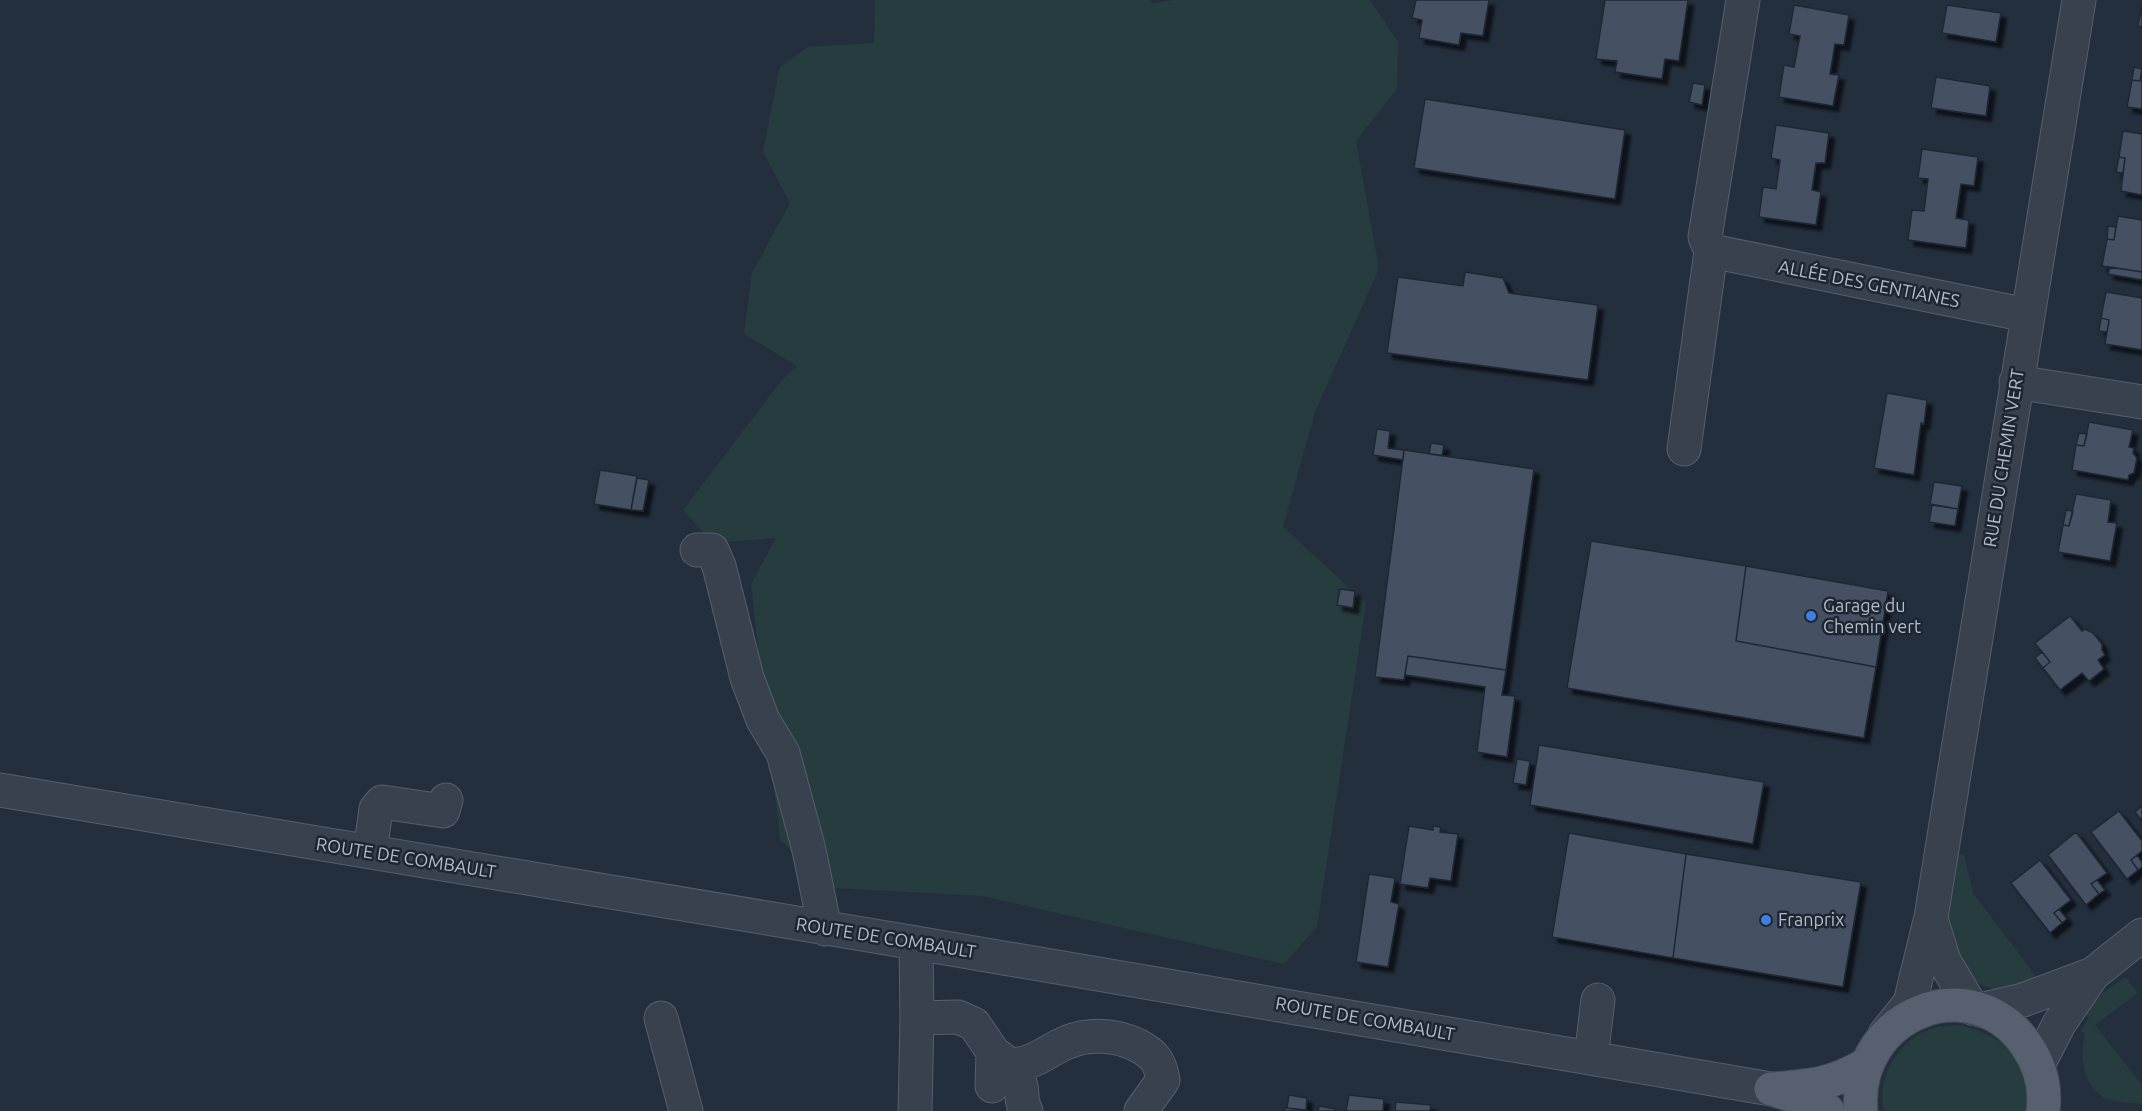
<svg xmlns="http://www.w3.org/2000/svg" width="2142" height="1111" font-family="Ubuntu,sans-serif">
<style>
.green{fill:#263c3f}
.building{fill:#455162;stroke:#1f2835;stroke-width:1.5;filter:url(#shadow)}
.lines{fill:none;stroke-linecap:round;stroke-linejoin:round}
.minor-casing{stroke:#565f6c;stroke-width:35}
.major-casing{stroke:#414a57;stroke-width:35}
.minor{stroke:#38414e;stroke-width:33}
.major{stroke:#56606e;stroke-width:33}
.shop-dot{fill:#3f7fe0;stroke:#1d2633;stroke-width:2}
.labels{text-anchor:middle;stroke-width:5;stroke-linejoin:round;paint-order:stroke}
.street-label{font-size:18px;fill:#b4bcc9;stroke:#1d2633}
.poi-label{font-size:18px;fill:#b4bcc9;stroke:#1d2633;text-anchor:start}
</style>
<defs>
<filter id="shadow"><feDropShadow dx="5.5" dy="5.5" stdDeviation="1.5" flood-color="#0009"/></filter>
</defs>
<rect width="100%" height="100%" fill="#242f3e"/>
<path class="green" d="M875,0H1149L1153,3L1175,0H1370L1398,42L1397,89L1356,141L1379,269L1315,412L1283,527L1366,603L1317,927L1284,964L982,896L834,888L780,840L751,584L776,538L712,543L683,510L781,381L797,366L744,334L752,273L790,203L763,152L780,67L808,47L874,43Z
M1957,855H1964L1973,893L2041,983L2000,991L1984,986L1970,978L1956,962L1947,917Z
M2125,977L2138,993L2095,1025L2142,1085V1104C2130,1102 2110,1103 2100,1095C2082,1081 2080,1055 2085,1035L2081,1031L2089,1018L2085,1013L2098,997Z
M1961,1025C2010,1039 2028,1059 2027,1111H1884C1875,1076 1902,1035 1937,1027C1945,1026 1953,1026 1961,1025Z"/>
<path class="building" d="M1416,0H1489L1483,36L1461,33L1459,45L1419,38L1422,20L1412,18Z
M1605,0H1688L1679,61L1665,59L1662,79L1615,72L1617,61L1596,59Z
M1794,5L1849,15L1844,45L1835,44L1830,74L1839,75L1833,106L1779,97L1784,65L1794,67L1800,36L1789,34Z
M1947,5L2001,13L1996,42L1942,33Z
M2142,5V27L2138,26Z
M2134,67L2142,69L2140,81L2132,80Z
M2142,70V109L2127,107L2132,80L2140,81Z
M1936,77L1990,86L1986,116L1931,108Z
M1693,83L1705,85L1702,105L1689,102Z
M1425,99L1625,130L1615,199L1414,168Z
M1776,125L1829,133L1825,163H1816L1812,190L1821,192L1816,225L1759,217L1763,187L1776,189L1780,160L1771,158Z
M2123,131L2142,134V195L2121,191L2125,158L2119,157Z
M1922,149L1978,157L1974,186L1961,184L1956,218L1969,220L1966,248L1908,240L1912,210L1924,211L1928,179L1918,178Z
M2119,157L2125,158L2123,173L2116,172Z
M2118,216L2142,220V272L2102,266L2107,239L2114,240Z
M2108,226L2116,227L2114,240L2107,239Z
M2110,267L2142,272V280L2108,274Z
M1465,272L1503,278L1509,293L1598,305L1588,380L1387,353L1398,277L1463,286Z
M2106,292L2142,298V350L2105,344L2109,320L2101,318Z
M2101,318L2109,320L2107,332L2099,331Z
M1887,393L1927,400L1924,424L1921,423L1914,475L1874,468Z
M2089,422L2133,430L2129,447L2134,448L2133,453L2137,458L2134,473L2129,475L2128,480L2072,470L2076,445L2084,446Z
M1377,429L1390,431L1388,448L1404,450L1403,460L1373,455Z
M2079,433L2087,434L2084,446L2076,445Z
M1431,443L1444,445L1442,456L1429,454Z
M1404,450L1534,469L1506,670L1408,656L1404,680L1375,677Z
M600,470L637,476L631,510L594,504Z
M637,478L649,480L643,511L631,510Z
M1934,482L1962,486L1958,509L1930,504Z
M2076,494L2111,500L2108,522L2117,523L2110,561L2058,552L2063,525L2069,526Z
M1932,505L1958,509L1955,526L1929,522Z
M2066,510L2073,511L2069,526L2063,525Z
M1591,541L1746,566L1736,641L1876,667L1864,738L1567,688Z
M1746,566L1888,591L1876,667L1736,641Z
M1340,589L1355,591L1353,608L1337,605Z
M2070,616L2082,631L2085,629L2093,633L2102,644V650L2105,655L2098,660L2104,669L2089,681L2082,673L2060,690L2043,668L2050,662L2035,643Z
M2042,652L2050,662L2043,668L2035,658Z
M1408,656L1506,670L1502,695L1515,696L1507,757L1477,752L1485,687L1405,675Z
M1539,745L1764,782L1753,844L1530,805Z
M1517,759L1530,761L1526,785L1513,783Z
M2142,806V821L2135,812Z
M2119,811L2142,841V851L2131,860L2138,870L2127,879L2091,832Z
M1409,826L1433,830V826L1441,827L1440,832L1458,834L1451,881L1430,878L1428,888L1400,884Z
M2076,832L2107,873L2091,884L2099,894L2086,905L2048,855Z
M1569,833L1686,854L1673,958L1552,937Z
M1686,854L1861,882L1843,987L1673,958Z
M2137,855L2142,862V867L2138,870L2131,860Z
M2040,860L2071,900L2054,913L2062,923L2050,933L2011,883Z
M1369,874L1395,878L1391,902L1399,904L1388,967L1356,962Z
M2097,880L2105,890L2099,894L2091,884Z
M2059,909L2067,919L2062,923L2054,913Z
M1289,1095L1307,1098L1306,1110L1287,1108Z
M1349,1095L1384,1099L1383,1111H1346Z
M1396,1102L1431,1105L1430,1111H1395Z
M1319,1106L1336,1109L1335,1111H1318Z
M1285,1107L1287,1108L1309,1111H1285Z"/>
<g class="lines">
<defs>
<path id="minor" d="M1743,0L1705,237L1711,251L2027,315
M2016,382L2142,402
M1684,449L1711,251
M697,550H712L719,566L747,678L763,720L783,753L809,850L825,929
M0,790L916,943L1771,1089
M370,852L376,809L382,802L443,811L446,800
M1931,919L1944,961L1972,1008
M1980,1010L2023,1000L2093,974L2142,935
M661,1018L686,1111
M917,1018L958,1017L974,1024L993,1052L992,1086
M1885,1034L1910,1003L1931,917L2079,0
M994,1053C1005,1061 1016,1070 1020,1083C1024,1093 1019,1098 1026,1111
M1591,1058L1598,1000
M1008,1064C1032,1067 1047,1050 1068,1042C1090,1033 1116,1035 1137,1045C1154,1054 1160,1061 1163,1080L1141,1111
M2038,1065L2059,1024L2093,974
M915,1111L917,1018L916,943"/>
<path id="major" d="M1771,1089C1809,1086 1831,1085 1865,1065
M1778,1091L1812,1102L1828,1111
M1861,1111C1852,1014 1973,965 2027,1046C2040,1065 2046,1088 2043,1111"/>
</defs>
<use href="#minor" class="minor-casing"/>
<use href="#major" class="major-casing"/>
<use href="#minor" class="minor"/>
<use href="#major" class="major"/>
</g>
<g class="shop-dot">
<circle cx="1811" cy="616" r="6"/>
<circle cx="1766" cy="920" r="6"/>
</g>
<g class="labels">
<g class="street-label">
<text transform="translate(1869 284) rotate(11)" y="6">ALLÉE DES GENTIANES</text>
<text transform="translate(2004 458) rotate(-81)" y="6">RUE DU CHEMIN VERT</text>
<text transform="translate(406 858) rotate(9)" y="6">ROUTE DE COMBAULT</text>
<text transform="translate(886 938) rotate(9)" y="6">ROUTE DE COMBAULT</text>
<text transform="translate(1365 1019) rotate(10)" y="6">ROUTE DE COMBAULT</text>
</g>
<g class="poi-label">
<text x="1823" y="612">Garage du<tspan x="1823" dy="21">Chemin vert</tspan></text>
<text x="1778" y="926">Franprix</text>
</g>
</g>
</svg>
